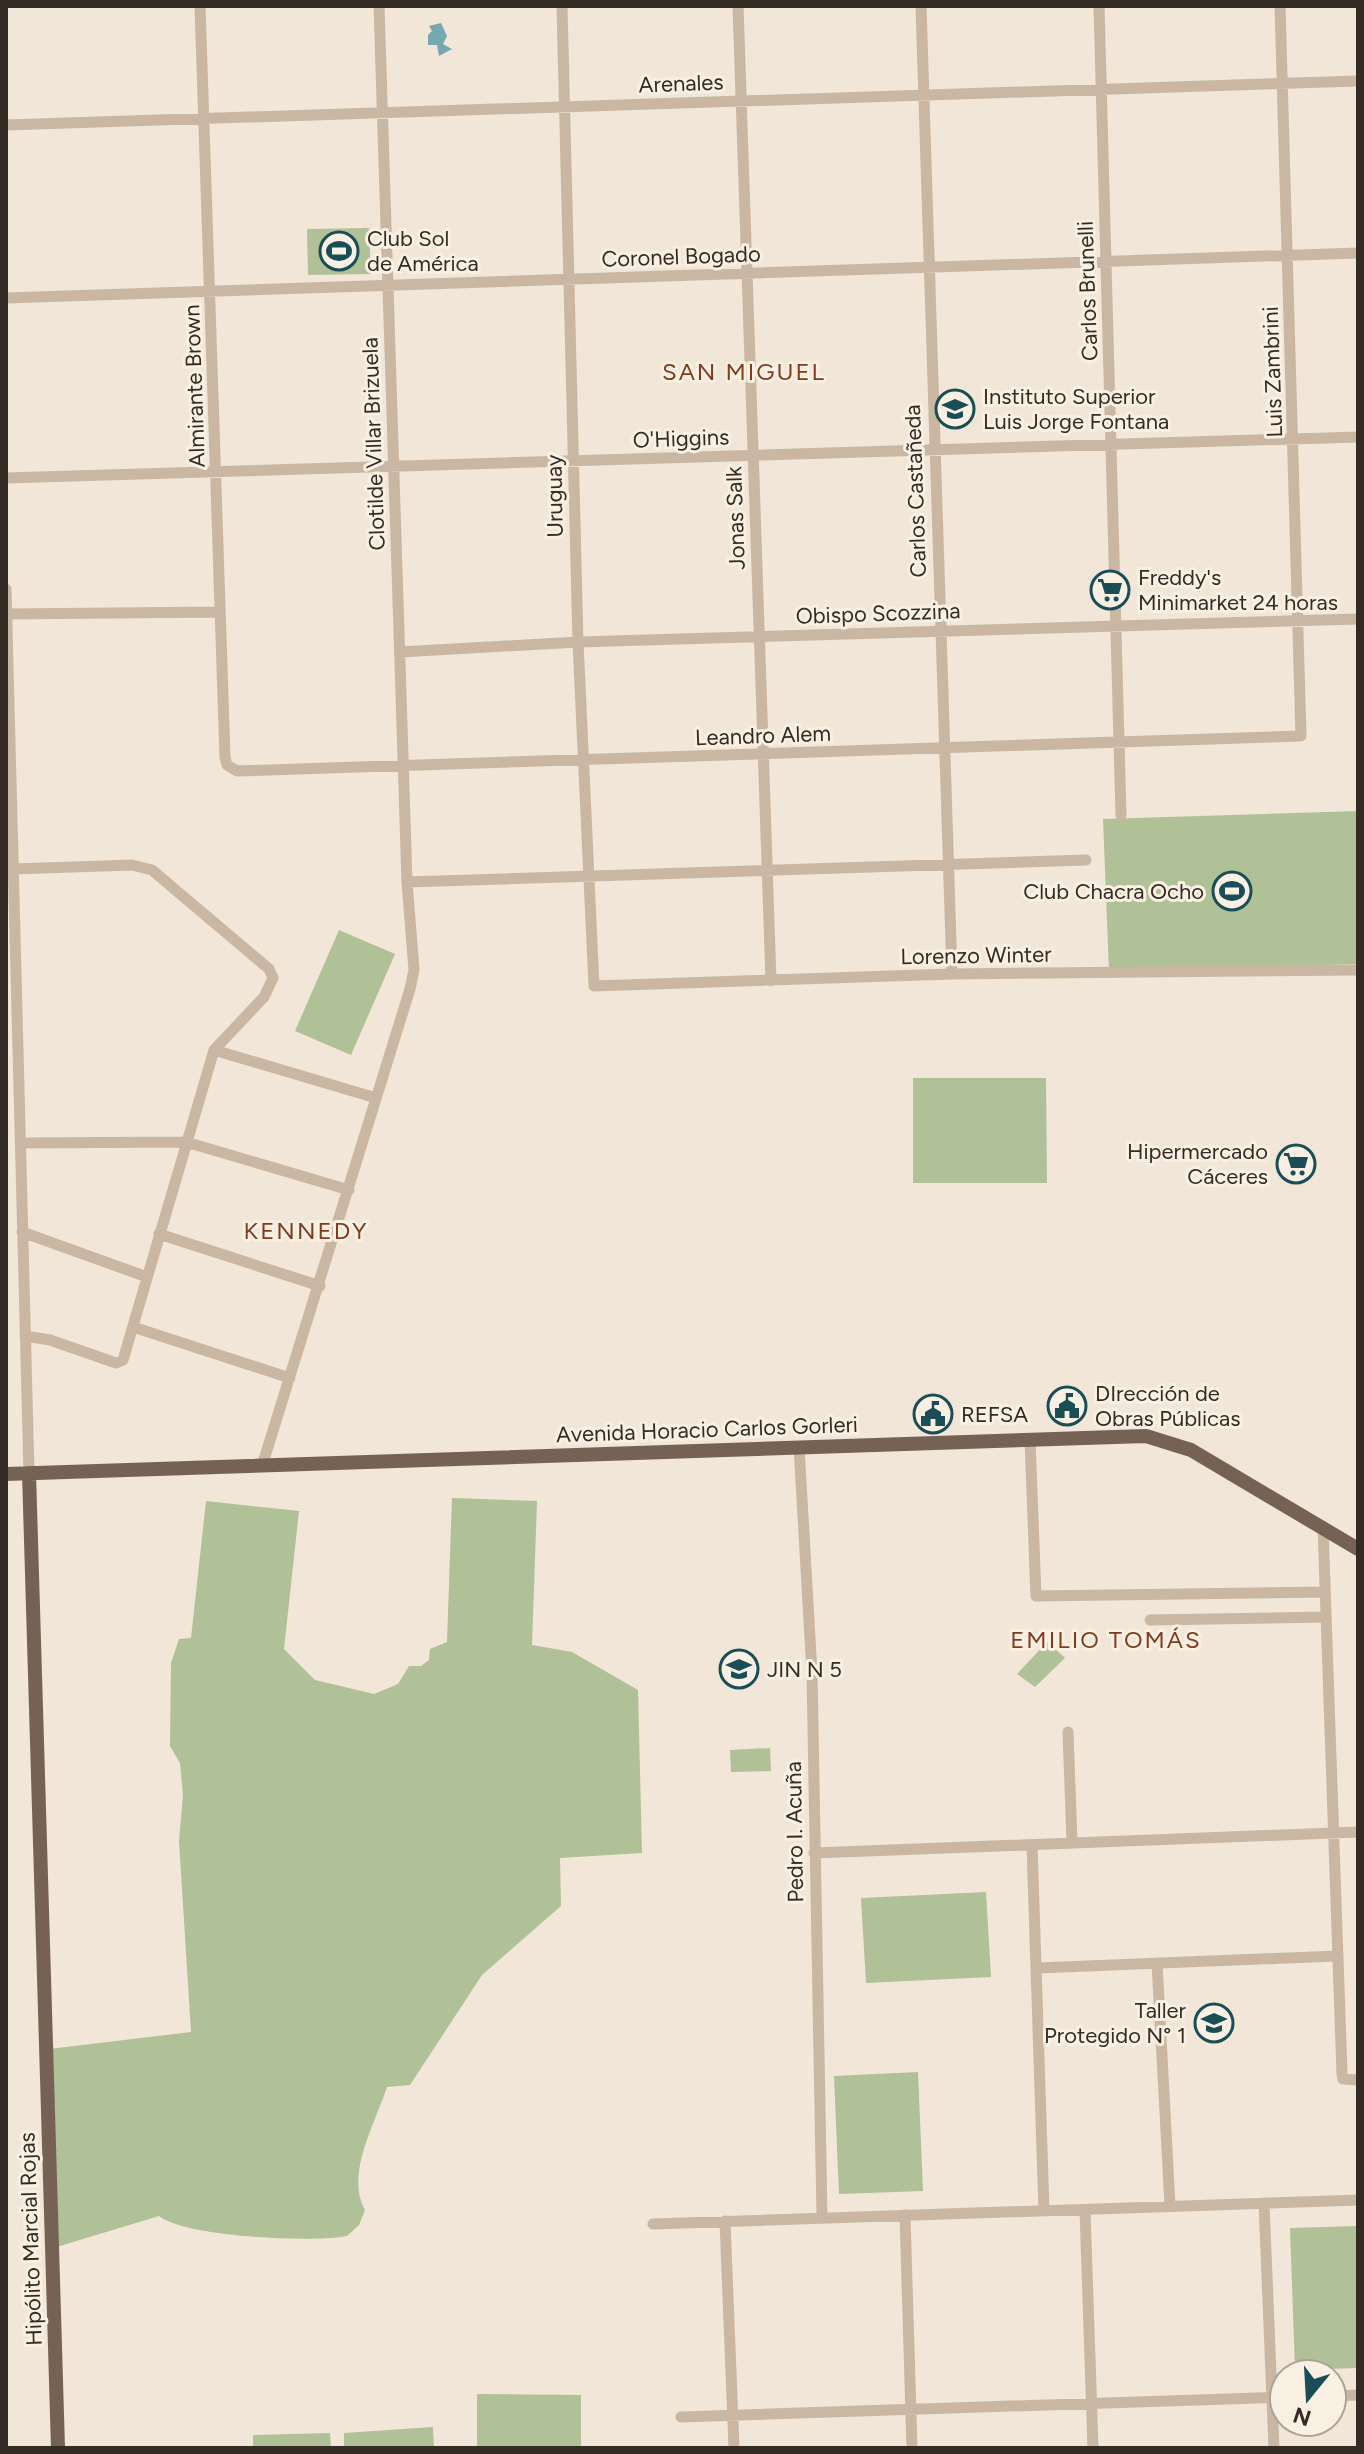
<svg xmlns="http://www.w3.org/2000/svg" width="1364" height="2454" font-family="Figtree,sans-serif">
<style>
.green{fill:#b0c097}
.water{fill:#75a9af}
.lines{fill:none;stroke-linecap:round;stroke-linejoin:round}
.minor{stroke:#c9b7a3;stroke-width:11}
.major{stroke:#766255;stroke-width:14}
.labels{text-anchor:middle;stroke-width:6;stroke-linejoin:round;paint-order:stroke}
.street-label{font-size:22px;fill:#342b25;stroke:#f9f0e3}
.poi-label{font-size:22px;fill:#342b25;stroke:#f9f0e3;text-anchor:start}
.neighbourhood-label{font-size:24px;letter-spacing:2px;fill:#843b1d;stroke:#f9f0e3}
</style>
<rect width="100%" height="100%" fill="#f1e6d7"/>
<path class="green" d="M369,228L371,274L308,275L307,229Z
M1358,811V964L1109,971L1103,819Z
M339,930L395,954L351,1055L295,1031Z
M913,1078H1046L1047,1183H913Z
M452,1498L537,1501L532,1645L572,1652L638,1690L642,1853L560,1858L561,1906L482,1975L410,2085L387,2087C375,2124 345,2174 365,2210L359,2225L347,2236C312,2243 186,2237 159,2216L50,2249L49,2049L191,2032L179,1841L183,1795L180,1763L170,1746L171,1663L179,1639L191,1638L206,1501L299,1511L284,1649L315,1680L374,1694L398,1684L409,1666H421L429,1660L430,1649L447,1642Z
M1047,1642L1065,1658L1035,1687L1017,1674Z
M770,1748L771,1771L731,1772L730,1750Z
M986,1892L991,1977L866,1983L861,1898Z
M918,2072L923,2191L839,2194L834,2076Z
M1358,2226V2368L1295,2370L1290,2228Z
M477,2394L581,2395V2448H477Z
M433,2427L434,2448H344V2433Z
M330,2433L331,2448H253V2435Z"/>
<path class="water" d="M441,23L447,36L443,44L452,49L439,56L437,45H428V35L432,31L429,26Z"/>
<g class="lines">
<path class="minor" d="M200,6L225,757L227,765L237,771L1301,736L1280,6
M562,6L578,642L594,986L952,974L1358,970
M738,6L771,981
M921,6L952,974
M1099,6L1121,815
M6,125L1358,81
M6,298L1358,253
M6,478L1358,437
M6,589L29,1473
M7,614L220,612
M400,652L578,642L1358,619
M13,869L132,865L152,870L269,969L273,978L264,997L214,1050L123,1360L116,1363L50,1340L25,1336
M407,882L1086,860
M214,1050L376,1098
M20,1143L186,1142L349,1190
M22,1232L147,1277
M159,1234L320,1286
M133,1327L290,1378
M1030,1440L1036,1596L1325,1592
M799,1447L812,1673L822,2217
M262,1466L410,989L414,970L407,882L379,6
M1323,1527L1342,2074L1343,2079L1358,2080
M1150,1620L1326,1617
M1068,1732L1072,1842
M1032,1845L1044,2211
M814,1853L1358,1832
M1157,1963L1170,2206
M1038,1968L1337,1956
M1264,2203L1274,2448
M1085,2210L1093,2448
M905,2215L912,2448
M725,2221L734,2448
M653,2224L1358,2200
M1332,2396L1358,2395
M681,2417L1284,2397"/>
<path class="major" d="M29,1473L58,2448
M6,1474L1146,1436L1191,1450L1358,1549"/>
</g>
<defs>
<symbol id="stadium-ring" viewBox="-11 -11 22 22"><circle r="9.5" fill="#f9f0e3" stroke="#1a4e56" stroke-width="1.5"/><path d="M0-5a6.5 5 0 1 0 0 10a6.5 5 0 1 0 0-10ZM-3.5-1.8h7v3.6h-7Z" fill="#1a4e56"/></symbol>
<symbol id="university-ring" viewBox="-11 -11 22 22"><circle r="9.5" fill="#f9f0e3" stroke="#1a4e56" stroke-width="1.5"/><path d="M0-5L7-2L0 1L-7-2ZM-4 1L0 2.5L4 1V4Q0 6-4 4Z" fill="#1a4e56"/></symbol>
<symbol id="supermarket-ring" viewBox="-11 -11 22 22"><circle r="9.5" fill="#f9f0e3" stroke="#1a4e56" stroke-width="1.5"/><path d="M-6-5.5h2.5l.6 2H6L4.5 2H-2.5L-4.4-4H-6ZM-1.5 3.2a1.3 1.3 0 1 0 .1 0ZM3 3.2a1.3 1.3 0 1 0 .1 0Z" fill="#1a4e56"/></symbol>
<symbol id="civic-ring" viewBox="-11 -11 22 22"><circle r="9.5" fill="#f9f0e3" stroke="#1a4e56" stroke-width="1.5"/><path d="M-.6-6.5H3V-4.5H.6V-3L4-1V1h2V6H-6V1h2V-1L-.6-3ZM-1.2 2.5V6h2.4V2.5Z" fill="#1a4e56"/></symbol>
<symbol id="school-ring" viewBox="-11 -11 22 22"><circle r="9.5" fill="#f9f0e3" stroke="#1a4e56" stroke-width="1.5"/><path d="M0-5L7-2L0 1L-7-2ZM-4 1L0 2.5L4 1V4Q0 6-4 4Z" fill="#1a4e56"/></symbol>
</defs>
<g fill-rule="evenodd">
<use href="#stadium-ring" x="317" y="229" width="44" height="44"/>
<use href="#university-ring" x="933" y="387" width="44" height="44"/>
<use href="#supermarket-ring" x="1088" y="568" width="44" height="44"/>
<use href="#stadium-ring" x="1210" y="869" width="44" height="44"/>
<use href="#supermarket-ring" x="1274" y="1142" width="44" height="44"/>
<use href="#civic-ring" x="1045" y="1384" width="44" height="44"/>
<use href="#civic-ring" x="911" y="1392" width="44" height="44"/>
<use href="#school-ring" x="717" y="1647" width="44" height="44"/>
<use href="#school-ring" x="1192" y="2001" width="44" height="44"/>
</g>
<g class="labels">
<g class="street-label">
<text transform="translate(681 83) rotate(-2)" y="8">Arenales</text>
<text transform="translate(681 256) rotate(-2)" y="8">Coronel Bogado</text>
<text transform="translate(1087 291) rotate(-92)" y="8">Carlos Brunelli</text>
<text transform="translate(1272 372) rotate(-92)" y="8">Luis Zambrini</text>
<text transform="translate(194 386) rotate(-92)" y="8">Almirante Brown</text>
<text transform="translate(681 438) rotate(-2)" y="8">O'Higgins</text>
<text transform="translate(373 444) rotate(-92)" y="8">Clotilde Villar Brizuela</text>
<text transform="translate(915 491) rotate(-92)" y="8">Carlos Castañeda</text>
<text transform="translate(554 496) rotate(-91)" y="8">Uruguay</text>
<text transform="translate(735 518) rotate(-92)" y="8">Jonas Salk</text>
<text transform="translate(878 613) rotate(-2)" y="8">Obispo Scozzina</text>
<text transform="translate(763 735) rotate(-2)" y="8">Leandro Alem</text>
<text transform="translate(976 955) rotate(-1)" y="8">Lorenzo Winter</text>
<text transform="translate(707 1429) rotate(-2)" y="8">Avenida Horacio Carlos Gorleri</text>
<text transform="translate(794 1832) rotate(-91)" y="8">Pedro I. Acuña</text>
<text transform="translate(30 2239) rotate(-92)" y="8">Hipólito Marcial Rojas</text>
</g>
<g class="poi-label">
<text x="367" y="246">Club Sol<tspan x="367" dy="25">de América</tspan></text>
<text x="983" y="404">Instituto Superior<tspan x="983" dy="25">Luis Jorge Fontana</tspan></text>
<text x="1138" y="585">Freddy's<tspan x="1138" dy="25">Minimarket 24 horas</tspan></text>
<text x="1204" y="899" text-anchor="end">Club Chacra Ocho</text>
<text x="1268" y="1159" text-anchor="end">Hipermercado<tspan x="1268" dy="25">Cáceres</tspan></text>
<text x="1095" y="1401">DIrección de<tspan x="1095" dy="25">Obras Públicas</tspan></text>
<text x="961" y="1422">REFSA</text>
<text x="767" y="1677">JIN N 5</text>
<text x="1186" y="2018" text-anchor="end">Taller<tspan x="1186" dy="25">Protegido N° 1</tspan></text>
</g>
<g class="neighbourhood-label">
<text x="744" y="380">SAN MIGUEL</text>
<text x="306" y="1239">KENNEDY</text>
<text x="1106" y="1648">EMILIO TOMÁS</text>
</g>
</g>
<rect width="1364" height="2454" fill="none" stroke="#342b25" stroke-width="16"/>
<g transform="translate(1308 2398) rotate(198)"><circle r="38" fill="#f9f0e3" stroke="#aaa197" stroke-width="2"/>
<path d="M0-6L14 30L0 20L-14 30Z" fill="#1a4e56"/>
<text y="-12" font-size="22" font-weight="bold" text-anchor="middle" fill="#342b25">N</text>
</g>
</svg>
